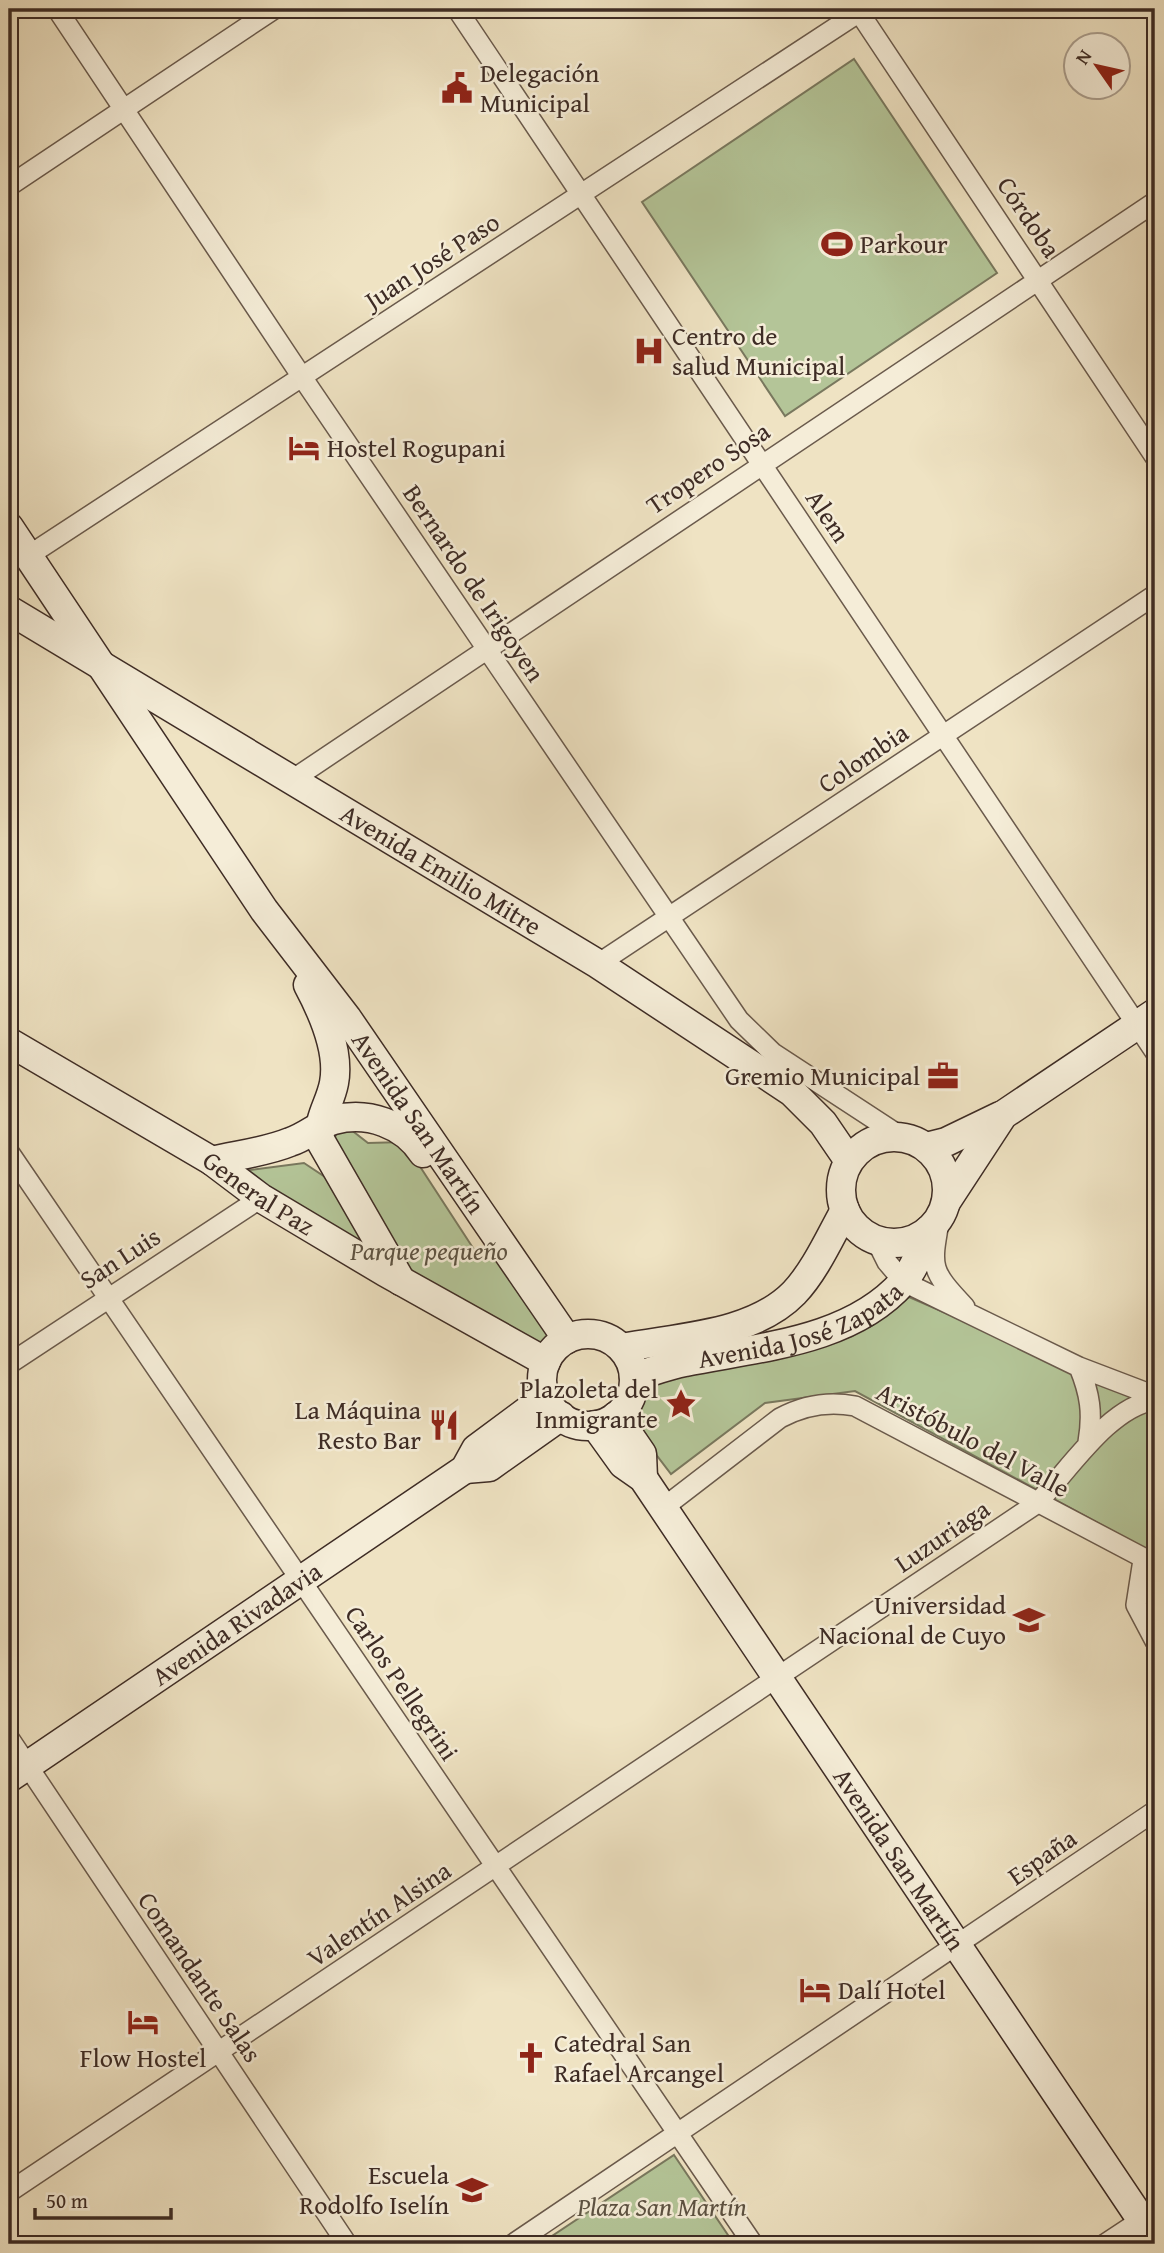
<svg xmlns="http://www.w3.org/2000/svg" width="1164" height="2253" font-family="'Gentium Book Plus',serif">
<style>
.green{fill:#b4c598;stroke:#79785e;stroke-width:2}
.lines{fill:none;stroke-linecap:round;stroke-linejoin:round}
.street-casing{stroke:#6a5a4c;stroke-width:22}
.secondary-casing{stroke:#3e2c25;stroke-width:31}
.street{stroke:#f5edd8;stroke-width:19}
.secondary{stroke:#f5edd8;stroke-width:28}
.labels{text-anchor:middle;stroke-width:5;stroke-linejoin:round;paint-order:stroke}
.poi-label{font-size:26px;fill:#3e2c25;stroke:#f5edd8;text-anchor:start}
.street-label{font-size:26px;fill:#3e2c25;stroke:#f5edd8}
.park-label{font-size:26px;font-style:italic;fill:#5c5242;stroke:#f5edd8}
</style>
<rect width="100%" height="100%" fill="#efe3c3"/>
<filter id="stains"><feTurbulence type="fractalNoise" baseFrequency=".00286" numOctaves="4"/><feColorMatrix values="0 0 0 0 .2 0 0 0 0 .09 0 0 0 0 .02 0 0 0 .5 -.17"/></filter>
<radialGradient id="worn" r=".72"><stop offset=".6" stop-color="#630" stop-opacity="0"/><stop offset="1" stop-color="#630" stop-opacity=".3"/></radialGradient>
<path class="green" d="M854,59L997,273L785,416L642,202Z
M350,1129L368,1143L404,1142L475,1251L496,1259L557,1335L542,1353L400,1279L331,1146L338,1130Z
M304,1163L337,1185L369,1252L242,1171Z
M909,1297L1155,1404V1554L855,1391L765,1403L671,1474L626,1415L650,1381L777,1359L852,1336Z
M674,2155L734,2244H540Z"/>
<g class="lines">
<defs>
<path id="street" d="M57,9L302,377L739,1020L773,1053L900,1136
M457,9L1155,1052
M857,9L1155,457
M9,186L274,9
M28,556L864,9
M292,780L1155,202
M598,964L1155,595
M9,1152L753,2244
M940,1217C931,1267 929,1269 965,1307
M876,1240L887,1262L904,1282L1079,1367L1155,1396
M9,1364L261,1198
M1079,1367C1090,1394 1093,1413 1088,1442
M663,1508L780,1418C804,1405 829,1401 855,1406L1155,1564
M1143,1560L1136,1605L1155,1641
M9,1738L347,2244
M9,2192L1036,1504C1068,1472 1108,1407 1155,1400
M513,2244L1155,1811
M1105,2244L1155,2211"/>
<g id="secondary">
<path id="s1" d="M9,527L264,910L347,1018L567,1339"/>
<path id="s2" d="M9,610L598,964L792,1092L823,1123L849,1161"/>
<path d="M308,985C323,1013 340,1051 334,1083C330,1104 318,1117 320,1140L401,1281"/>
<path id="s3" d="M9,1042L212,1161L261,1198L385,1272L546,1362"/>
<circle cx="894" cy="1190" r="53"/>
<path d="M926,1147L946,1142L1000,1116"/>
<path d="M212,1161C237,1155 266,1152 290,1142C306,1137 318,1125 334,1120C368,1111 404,1124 423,1153"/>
<path d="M946,1202L1003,1115L1155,1013"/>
<circle cx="588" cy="1380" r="46"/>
<path d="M622,1348C677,1337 752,1336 794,1293C815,1271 830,1237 845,1210"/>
<path id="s4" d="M634,1377C651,1372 668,1365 685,1362C758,1347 850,1342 903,1282C916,1267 922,1246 930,1229"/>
<path d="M616,1416L642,1454L643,1478"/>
<path id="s5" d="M595,1425L623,1464L643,1478L1155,2240"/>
<path d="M465,1469L489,1467L561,1416"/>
<path id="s6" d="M9,1778L465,1469L476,1449L546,1397"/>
</g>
</defs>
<use href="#street" class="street-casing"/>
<use href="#secondary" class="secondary-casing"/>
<use href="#street" class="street"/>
<use href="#secondary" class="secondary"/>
</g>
<defs>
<symbol id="civic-bare" viewBox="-9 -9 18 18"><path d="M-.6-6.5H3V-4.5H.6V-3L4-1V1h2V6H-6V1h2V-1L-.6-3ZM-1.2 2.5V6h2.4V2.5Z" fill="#8f2418" stroke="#f5edd8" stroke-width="2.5" paint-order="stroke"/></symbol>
<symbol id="stadium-bare" viewBox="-9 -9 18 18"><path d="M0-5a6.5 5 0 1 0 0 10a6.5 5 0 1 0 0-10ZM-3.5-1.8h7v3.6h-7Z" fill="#8f2418" stroke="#f5edd8" stroke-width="2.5" paint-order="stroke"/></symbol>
<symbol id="hospital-bare" viewBox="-9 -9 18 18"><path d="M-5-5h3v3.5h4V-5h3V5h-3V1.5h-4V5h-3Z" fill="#8f2418" stroke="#f5edd8" stroke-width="2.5" paint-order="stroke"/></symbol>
<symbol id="hotel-bare" viewBox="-9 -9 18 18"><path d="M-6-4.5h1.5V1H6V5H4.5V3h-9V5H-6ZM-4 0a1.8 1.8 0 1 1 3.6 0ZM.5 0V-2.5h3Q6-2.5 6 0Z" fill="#8f2418" stroke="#f5edd8" stroke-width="2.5" paint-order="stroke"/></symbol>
<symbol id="office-bare" viewBox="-9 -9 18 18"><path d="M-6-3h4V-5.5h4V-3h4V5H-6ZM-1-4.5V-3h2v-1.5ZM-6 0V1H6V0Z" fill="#8f2418" stroke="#f5edd8" stroke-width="2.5" paint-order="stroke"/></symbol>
<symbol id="sight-bare" viewBox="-9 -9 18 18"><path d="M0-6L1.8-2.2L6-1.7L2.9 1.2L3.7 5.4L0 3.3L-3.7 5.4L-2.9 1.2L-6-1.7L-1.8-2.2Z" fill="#8f2418" stroke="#f5edd8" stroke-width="2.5" paint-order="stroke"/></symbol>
<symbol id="restaurant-bare" viewBox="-9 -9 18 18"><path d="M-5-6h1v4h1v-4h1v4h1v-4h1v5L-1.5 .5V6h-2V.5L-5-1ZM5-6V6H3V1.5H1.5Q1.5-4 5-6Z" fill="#8f2418" stroke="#f5edd8" stroke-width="2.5" paint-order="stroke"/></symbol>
<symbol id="university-bare" viewBox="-9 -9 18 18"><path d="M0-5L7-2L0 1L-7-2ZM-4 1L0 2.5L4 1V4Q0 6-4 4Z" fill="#8f2418" stroke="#f5edd8" stroke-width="2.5" paint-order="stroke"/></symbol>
<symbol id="church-bare" viewBox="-9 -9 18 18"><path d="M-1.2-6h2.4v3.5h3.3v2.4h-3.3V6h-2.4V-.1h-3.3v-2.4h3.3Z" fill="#8f2418" stroke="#f5edd8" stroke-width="2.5" paint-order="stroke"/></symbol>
<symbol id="school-bare" viewBox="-9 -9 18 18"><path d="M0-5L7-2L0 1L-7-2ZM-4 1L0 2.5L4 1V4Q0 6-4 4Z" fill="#8f2418" stroke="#f5edd8" stroke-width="2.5" paint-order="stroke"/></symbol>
</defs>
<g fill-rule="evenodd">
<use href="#civic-bare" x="435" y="66" width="44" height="44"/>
<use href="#stadium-bare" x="815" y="222" width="44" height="44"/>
<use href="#hospital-bare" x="627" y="329" width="44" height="44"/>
<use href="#hotel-bare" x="282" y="426" width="44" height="44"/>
<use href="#office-bare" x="921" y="1054" width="44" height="44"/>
<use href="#sight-bare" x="659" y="1382" width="44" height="44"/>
<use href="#restaurant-bare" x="422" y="1403" width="44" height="44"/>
<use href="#university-bare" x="1007" y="1598" width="44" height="44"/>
<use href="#hotel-bare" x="793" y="1968" width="44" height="44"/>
<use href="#hotel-bare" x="121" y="2000" width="44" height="44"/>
<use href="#church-bare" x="509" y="2036" width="44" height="44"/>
<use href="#school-bare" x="450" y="2168" width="44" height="44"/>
</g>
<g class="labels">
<g class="poi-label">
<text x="480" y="82">Delegación<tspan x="480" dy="30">Municipal</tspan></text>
<text x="860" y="253">Parkour</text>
<text x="672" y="345">Centro de<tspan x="672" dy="30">salud Municipal</tspan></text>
<text x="327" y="457">Hostel Rogupani</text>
<text x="920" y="1085" text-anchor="end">Gremio Municipal</text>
<text x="658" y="1398" text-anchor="end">Plazoleta del<tspan x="658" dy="30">Inmigrante</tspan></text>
<text x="421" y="1419" text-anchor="end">La Máquina<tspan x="421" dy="30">Resto Bar</tspan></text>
<text x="1006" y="1614" text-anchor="end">Universidad<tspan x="1006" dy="30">Nacional de Cuyo</tspan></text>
<text x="838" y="1999">Dalí Hotel</text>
<text x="554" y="2052">Catedral San<tspan x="554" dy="30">Rafael Arcangel</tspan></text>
<text x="143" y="2067" text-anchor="middle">Flow Hostel</text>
<text x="449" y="2184" text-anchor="end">Escuela<tspan x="449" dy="30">Rodolfo Iselín</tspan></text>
</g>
<g class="street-label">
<text transform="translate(1029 217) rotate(56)" y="9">Córdoba</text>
<text transform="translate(432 261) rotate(-33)" y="9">Juan José Paso</text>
<text transform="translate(708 468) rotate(-34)" y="9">Tropero Sosa</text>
<text transform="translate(828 516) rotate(56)" y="9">Alem</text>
<text transform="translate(474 583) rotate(56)" y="9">Bernardo de Irigoyen</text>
<text transform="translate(863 758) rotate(-34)" y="9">Colombia</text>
<text dy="9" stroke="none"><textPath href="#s2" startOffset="504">Avenida Emilio Mitre</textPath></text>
<text dy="9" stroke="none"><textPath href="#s1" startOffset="723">Avenida San Martín</textPath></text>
<text dy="9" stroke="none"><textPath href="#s3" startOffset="292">General Paz</textPath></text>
<text transform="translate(120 1258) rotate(-33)" y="9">San Luis</text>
<text dy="9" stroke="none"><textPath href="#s4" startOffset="175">Avenida José Zapata</textPath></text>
<text transform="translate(973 1440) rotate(28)" y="9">Aristóbulo del Valle</text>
<text transform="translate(942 1536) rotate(-34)" y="9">Luzuriaga</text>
<text dy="9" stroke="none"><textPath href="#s6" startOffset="275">Avenida Rivadavia</textPath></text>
<text transform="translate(402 1683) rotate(56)" y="9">Carlos Pellegrini</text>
<text transform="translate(1042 1857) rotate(-35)" y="9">España</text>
<text dy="9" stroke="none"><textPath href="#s5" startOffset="532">Avenida San Martín</textPath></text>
<text transform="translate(379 1914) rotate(-34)" y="9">Valentín Alsina</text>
<text transform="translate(200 1977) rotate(56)" y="9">Comandante Salas</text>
</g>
<g class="park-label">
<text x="429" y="1260">Parque pequeño</text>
<text x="662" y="2216">Plaza San Martín</text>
</g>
</g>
<rect width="1164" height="2253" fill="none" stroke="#efe3c3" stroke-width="35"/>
<rect x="10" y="10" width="1143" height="2232" fill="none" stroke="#3e2c25" stroke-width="3.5"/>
<rect x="18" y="18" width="1129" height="2218" fill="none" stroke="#3e2c25" stroke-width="2"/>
<g transform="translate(1097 66) rotate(304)"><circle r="33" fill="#f5edd8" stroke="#aca090" stroke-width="2"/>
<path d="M0-5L12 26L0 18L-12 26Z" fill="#8f2418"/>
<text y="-10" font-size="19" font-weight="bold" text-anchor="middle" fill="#3e2c25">N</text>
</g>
<path d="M35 2208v10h136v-10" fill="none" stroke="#3e2c25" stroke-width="3.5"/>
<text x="46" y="2208" font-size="21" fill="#3e2c25" stroke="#f5edd8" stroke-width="5" paint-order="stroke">50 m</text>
<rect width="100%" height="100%" filter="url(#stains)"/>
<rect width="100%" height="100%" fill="url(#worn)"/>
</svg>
